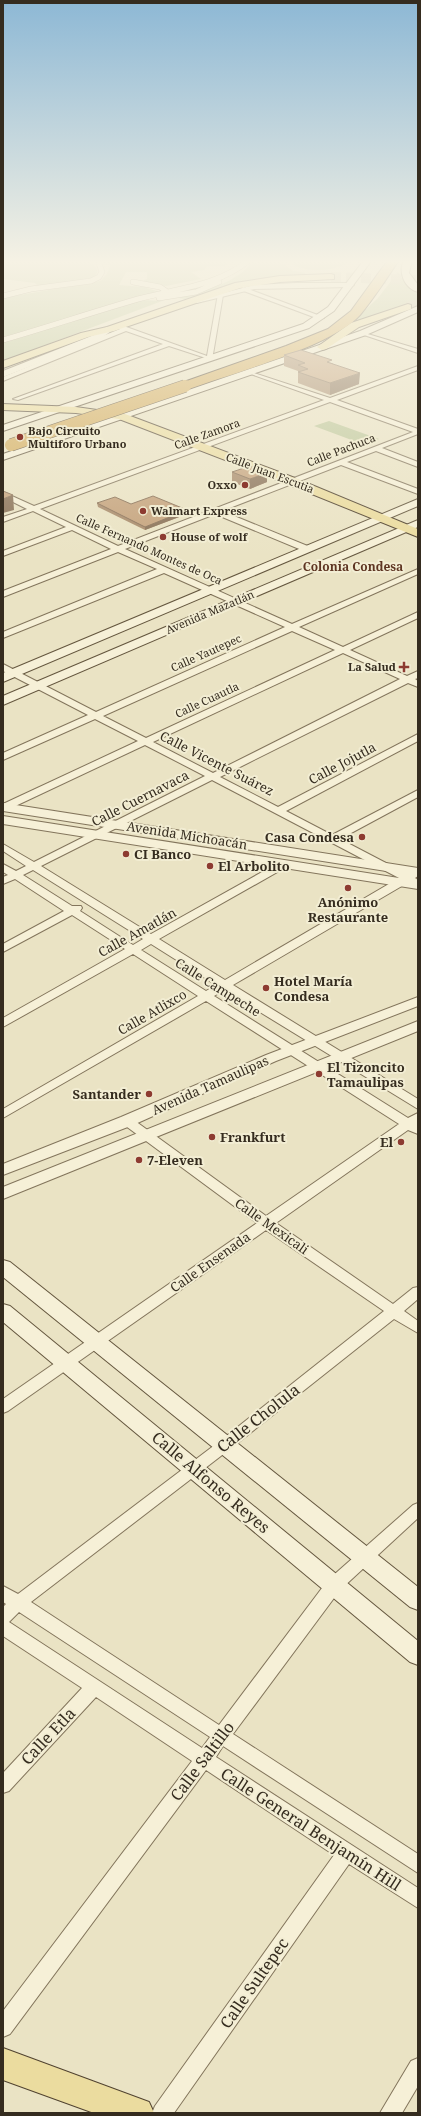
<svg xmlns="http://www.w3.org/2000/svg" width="421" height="2116" font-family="'Noto Serif',serif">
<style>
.green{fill:#bdc799}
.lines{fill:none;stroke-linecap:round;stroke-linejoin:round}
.primary-tunnel{stroke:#c6bea3;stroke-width:10;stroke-dasharray:10 5;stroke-linecap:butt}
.pedestrian-casing{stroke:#83755c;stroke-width:6}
.minor-casing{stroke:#83755c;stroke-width:2}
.tertiary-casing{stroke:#83755c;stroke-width:2}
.secondary-casing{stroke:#65573f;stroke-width:2}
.primary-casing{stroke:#514330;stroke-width:2}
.motorway-casing{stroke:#514330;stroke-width:2}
.pedestrian{stroke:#f6f0d7;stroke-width:5}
.minor{fill:#f6f0d7;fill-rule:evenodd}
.tertiary{fill:#f6f0d7;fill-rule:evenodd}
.secondary{fill:#f6f0d7;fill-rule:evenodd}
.primary{fill:#ebdc9f;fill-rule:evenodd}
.motorway{fill:#d3ac5c;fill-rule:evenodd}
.motorway-bridge-casing{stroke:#514330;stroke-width:13;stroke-linecap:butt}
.motorway-bridge{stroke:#d3ac5c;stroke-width:12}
.wall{fill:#a98c6c}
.shaded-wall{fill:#8a7258}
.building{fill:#c5a37d;stroke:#8a7258}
.poi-dot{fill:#8d3b31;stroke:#f2edd3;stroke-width:1.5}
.labels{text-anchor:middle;stroke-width:4;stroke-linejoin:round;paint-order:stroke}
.far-poi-label{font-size:11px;font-weight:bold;fill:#352c1f;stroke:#f2edd3;text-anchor:start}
.far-street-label{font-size:11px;fill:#352c1f;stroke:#f2edd3}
.far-neighbourhood-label{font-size:12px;font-weight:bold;fill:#5e3522;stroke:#f2edd3}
.street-label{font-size:13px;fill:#352c1f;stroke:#f2edd3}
.poi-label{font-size:13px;font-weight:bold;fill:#352c1f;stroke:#f2edd3;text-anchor:start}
.near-street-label{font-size:16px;fill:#352c1f;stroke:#f2edd3}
</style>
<rect width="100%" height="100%" fill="#eae3c4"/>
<path class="green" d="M3,260H90C92,263 97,268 97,271C99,283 48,285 39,287L35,283L3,279Z
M105,260H229L225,266H208L204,270L191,272L201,279L166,286L143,284L144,280L147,279V272H126L119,285L144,287L160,292L3,337V298L100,281L107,274L110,266Z
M254,260H279L293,271L306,273L303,275L306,276L234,284L185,299L178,298C206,290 236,284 254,260Z
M291,260H351C336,272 312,272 295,266Z
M398,272L403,280L418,294V304L412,308L405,306L351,323L378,298Z
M143,300L162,301L3,361V343Z
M329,421L379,439L365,445L314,426Z"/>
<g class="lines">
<path class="primary-tunnel" d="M331,277L418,280
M408,307L418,304"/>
<defs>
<path id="pedestrian" d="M133,282L160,287L169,293
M3,296L31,289L91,281L99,277L102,272L98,260
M159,298L196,292L219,282
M3,340C48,327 93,312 138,299C175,289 219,286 249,260"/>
<path id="minor" d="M243,287L323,317L324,318L319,319L241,290Z
M218,294L223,295L212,360L169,346L18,400L13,399L163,344L126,331L3,381V377L120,329L115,326L118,324L207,356Z
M361,332L418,349V353L361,334Z
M418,366V370L337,400L418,429V434L382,448L418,462V467L376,451L347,462L418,489V494L341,465L222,511L310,547V551H304L215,514L125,549L292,624L418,569V574L299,627L343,647L418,612V618L350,650L407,676L418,671V678L415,679L418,681V687L408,683L220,777L278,807L418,734V741L286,811L332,835L418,790V797L340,839L407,874L418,869V876L415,878L418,880V887L407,883L233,985L418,1099V1109L224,990L214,996L408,1118L418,1113V1134L408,1130L276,1223L393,1304L413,1288L418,1287V1299L404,1311L418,1321V1333L394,1319L230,1449L31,1602L219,1725L328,1580L413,1505L418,1503V1518L340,1590L233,1734L418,1854V1873L223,1746L216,1757L418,1888V1908L349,1864L174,2113H152L155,2106L334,1855L206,1770L10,2034L3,2037V2011L192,1761L96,1697L9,1791L3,1793V1773L82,1688L3,1636V1607L6,1604L3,1602V1586L18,1594L220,1441L384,1311L266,1230L8,1411L3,1413V1399L257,1223L123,1124L121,1121L123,1118H131L266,1216L399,1124L206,1001L3,1118V1109L198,996L133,954L3,1027V1018L125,949L72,915L3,952V944L64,911L15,879L3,884V877L8,875L3,872V864L16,871L26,866L3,851V844L34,862L205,776L145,745L9,809L3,810V804L138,741L95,719L3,760V753L88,715L3,671V664L96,712L285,627L164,573L3,638V632L157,569L118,552L3,597V591L111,549L72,530L3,556V551L66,527L33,511L3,522V517L27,509L3,497V492L34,506L324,400L248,373V371L330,398ZM330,402L413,432L118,546L40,509ZM292,631L335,650L146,738L103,716ZM343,653L400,679L213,773L153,742ZM212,780L399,878L225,980L159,939L288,866L289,864L288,862H280L151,934L41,866ZM33,870L143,939L133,945L80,911L82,908L81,906H72L23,875ZM151,944L216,985L206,991L141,950ZM19,1612L210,1737L202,1748L9,1622Z
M418,2058V2086L402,2113H380L411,2061Z"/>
<path id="tertiary" d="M296,283H350L354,285L350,287L254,289L197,303L193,301L254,285Z
M107,327L114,329L100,339L3,377V371L94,335Z
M3,803L418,868V876L3,811Z
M3,816L418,881V889L3,824Z
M418,997V1006L276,1061L133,1125L3,1175V1164L121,1117L266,1055Z
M418,1021V1031L3,1199V1187Z"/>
<path id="secondary" d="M364,260H372L334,311L309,328L3,431V425L303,324L328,307Z
M404,260H412L409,273L418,285V292C404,288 398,272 404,260Z
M418,306V312L366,335L3,460V454L360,331Z
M418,499V506L3,682V673Z
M418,520V527L3,705V696Z
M3,1260L10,1262L418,1587V1610L410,1607L3,1277Z
M3,1304L10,1306L418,1641V1665L410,1662L3,1322Z"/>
<path id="primary" d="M331,274L334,275V279L280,282L240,288L114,331L88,337L3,368V361L81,333L107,327L235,283L280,276Z
M408,304L411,305V309L359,327L326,349L322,350L317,347L351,323Z
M3,404L76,407L125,414L295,478L418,529V537L287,484L119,419L76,413L3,410Z
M3,2048L149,2102L154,2113H94L3,2080Z"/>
<path id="motorway" d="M388,260H399C387,278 374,298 360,315C331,347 232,373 189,389L185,390L179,386L181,383L286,346L328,329L351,311Z"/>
</defs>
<use href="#pedestrian" class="pedestrian-casing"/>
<use href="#minor" class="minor-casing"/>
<use href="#tertiary" class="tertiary-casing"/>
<use href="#secondary" class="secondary-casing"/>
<use href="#primary" class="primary-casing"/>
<use href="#motorway" class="motorway-casing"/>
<use href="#pedestrian" class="pedestrian"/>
<use href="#minor" class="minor"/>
<use href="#tertiary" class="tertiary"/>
<use href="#secondary" class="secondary"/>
<use href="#primary" class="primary"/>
<use href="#motorway" class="motorway"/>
<defs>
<path id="motorway-bridge" d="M11,445L185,386"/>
</defs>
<use href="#motorway-bridge" class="motorway-bridge-casing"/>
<use href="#motorway-bridge" class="motorway-bridge"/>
</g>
<path class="wall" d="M284,355L332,363L359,384L330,395L298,383V371L284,366Z
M232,472L267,482L250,489L232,482Z
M97,503L131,504L187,514L145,530L98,507Z"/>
<path class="shaded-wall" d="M360,373L359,384L330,395V383Z
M267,473V482L250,489V479Z
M13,495L14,510L3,513V499Z
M187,510V514L145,530V527Z"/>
<path class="building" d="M301,350L332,360L327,362L360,373L330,383L298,372L308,369L298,365L305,363L284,355Z
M250,466L267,473L250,479L232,472Z
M3,491L13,495L3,499Z
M153,496L187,510L145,527L97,503L115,497L131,504Z"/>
<linearGradient id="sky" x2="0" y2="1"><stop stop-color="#8db8d5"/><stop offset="0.47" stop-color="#f6f2e4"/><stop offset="1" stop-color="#f6f2e4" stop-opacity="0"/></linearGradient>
<rect width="421" height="557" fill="url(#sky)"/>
<g class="poi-dot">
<circle cx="20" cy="437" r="4"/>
<circle cx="245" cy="485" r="4"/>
<circle cx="143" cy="511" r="4"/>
<circle cx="163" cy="537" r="4"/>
<path d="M402 661h4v4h4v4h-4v4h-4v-4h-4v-4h4z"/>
<circle cx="362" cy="837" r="4"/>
<circle cx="126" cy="854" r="4"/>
<circle cx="210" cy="866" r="4"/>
<circle cx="348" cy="888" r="4"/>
<circle cx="266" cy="988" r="4"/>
<circle cx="319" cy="1074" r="4"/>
<circle cx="149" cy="1094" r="4"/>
<circle cx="212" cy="1137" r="4"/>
<circle cx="401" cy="1142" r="4"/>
<circle cx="139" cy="1160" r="4"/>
</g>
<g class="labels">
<g class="far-poi-label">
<text x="28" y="435">Bajo Circuito<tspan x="28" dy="13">Multiforo Urbano</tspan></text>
<text x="237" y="489" text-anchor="end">Oxxo</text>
<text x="151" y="515">Walmart Express</text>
<text x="171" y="541">House of wolf</text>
<text x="396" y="671" text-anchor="end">La Salud</text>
</g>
<g class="far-street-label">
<text transform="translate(207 434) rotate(-20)" y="4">Calle Zamora</text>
<text transform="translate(341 450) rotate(-21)" y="4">Calle Pachuca</text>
<text transform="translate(270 473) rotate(21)" y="4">Calle Juan Escutia</text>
<text transform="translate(149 549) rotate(24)" y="4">Calle Fernando Montes de Oca</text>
<text transform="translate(210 612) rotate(-23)" y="4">Avenida Mazatlán</text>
<text transform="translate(206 653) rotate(-24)" y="4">Calle Yautepec</text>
<text transform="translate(207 700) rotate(-25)" y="4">Calle Cuautla</text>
</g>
<g class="far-neighbourhood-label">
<text x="353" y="571">Colonia Condesa</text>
</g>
<g class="street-label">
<text transform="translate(217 763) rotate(27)" y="5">Calle Vicente Suárez</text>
<text transform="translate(342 763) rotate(-28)" y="5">Calle Jojutla</text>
<text transform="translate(140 798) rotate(-27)" y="5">Calle Cuernavaca</text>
<text transform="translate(187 835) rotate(9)" y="5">Avenida Michoacán</text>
<text transform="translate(137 932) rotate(-29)" y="5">Calle Amatlán</text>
<text transform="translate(218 987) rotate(32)" y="5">Calle Campeche</text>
<text transform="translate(152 1012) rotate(-30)" y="5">Calle Atlixco</text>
<text transform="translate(210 1085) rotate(-24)" y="5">Avenida Tamaulipas</text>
<text transform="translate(272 1226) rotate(35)" y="5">Calle Mexicali</text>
<text transform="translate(210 1262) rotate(-35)" y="5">Calle Ensenada</text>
</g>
<g class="poi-label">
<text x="354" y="842" text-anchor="end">Casa Condesa</text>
<text x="134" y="859">CI Banco</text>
<text x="218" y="871">El Arbolito</text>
<text x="348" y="907" text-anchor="middle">Anónimo<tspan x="348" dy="15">Restaurante</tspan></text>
<text x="274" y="986">Hotel María<tspan x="274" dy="15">Condesa</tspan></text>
<text x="327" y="1072">El Tizoncito<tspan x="327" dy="15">Tamaulipas</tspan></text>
<text x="141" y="1099" text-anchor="end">Santander</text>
<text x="220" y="1142">Frankfurt</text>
<text x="393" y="1147" text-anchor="end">El</text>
<text x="147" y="1165">7-Eleven</text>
</g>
<g class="near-street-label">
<text transform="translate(258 1418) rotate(-38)" y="6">Calle Cholula</text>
<text transform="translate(211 1482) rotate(40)" y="6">Calle Alfonso Reyes</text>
<text transform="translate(48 1736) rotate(-47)" y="6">Calle Etla</text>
<text transform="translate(202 1761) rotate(-53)" y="6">Calle Saltillo</text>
<text transform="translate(311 1829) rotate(33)" y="6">Calle General Benjamín Hill</text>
<text transform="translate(254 1983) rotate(-55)" y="6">Calle Sultepec</text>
</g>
</g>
<rect width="421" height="2116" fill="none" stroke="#352c1f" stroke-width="8"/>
</svg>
